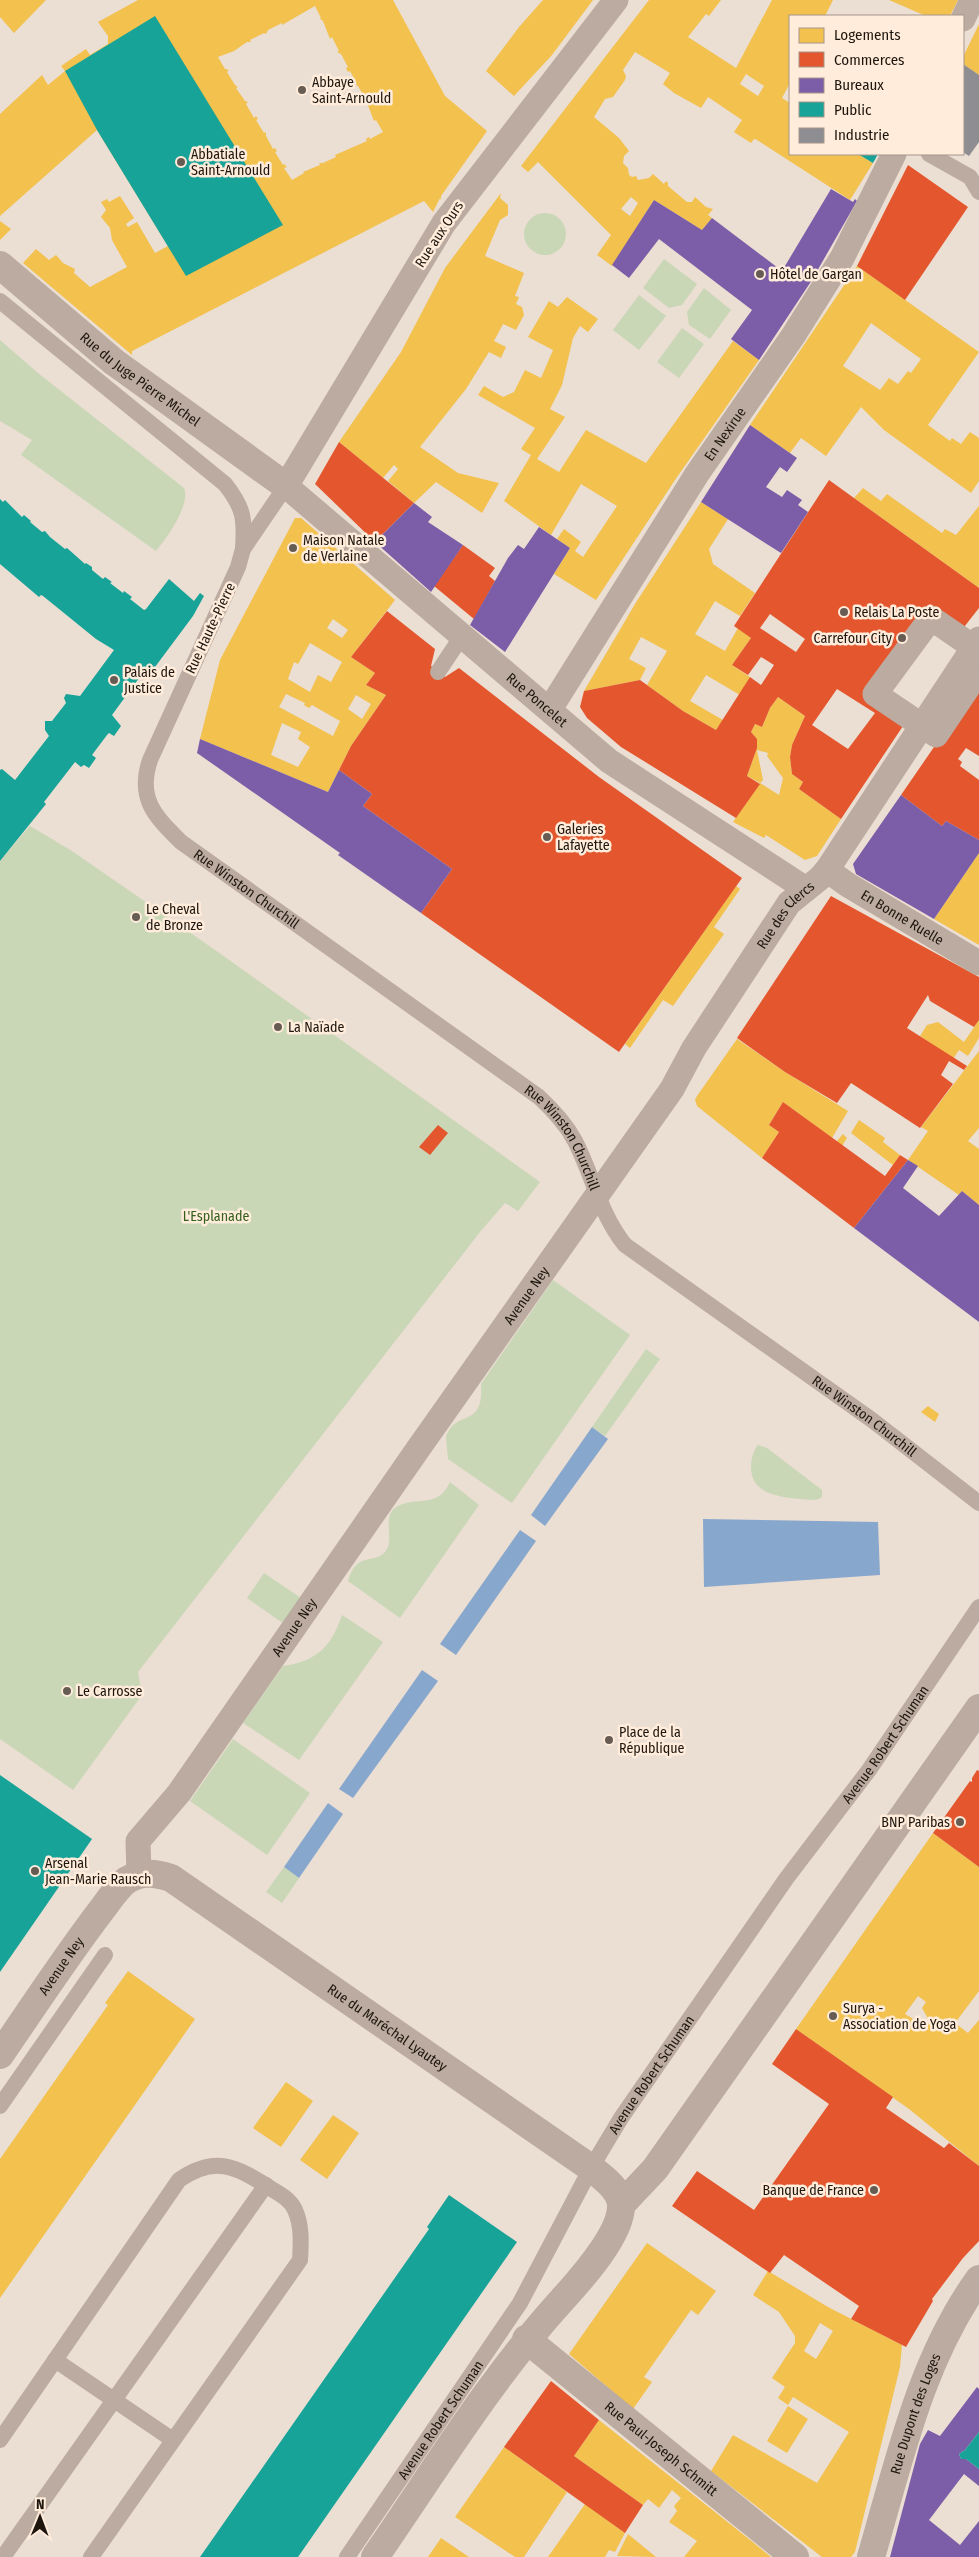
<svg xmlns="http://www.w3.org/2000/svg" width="979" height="2557" font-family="'Fira Sans Condensed',sans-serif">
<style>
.green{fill:#c9d7b6}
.water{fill:#88a7cd}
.homes{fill:#f2c14e;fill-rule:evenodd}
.shops{fill:#e4572e;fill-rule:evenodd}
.offices{fill:#7b5ea7}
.public{fill:#17a398}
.industry{fill:#8d8d92}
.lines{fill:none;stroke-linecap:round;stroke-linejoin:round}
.service{stroke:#bbaba0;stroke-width:16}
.pedestrian{stroke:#bbaba0;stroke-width:25}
.minor{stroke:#bbaba0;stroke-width:28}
.tertiary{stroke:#bbaba0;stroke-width:28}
.poi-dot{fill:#665c53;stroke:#ffecdb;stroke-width:2}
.labels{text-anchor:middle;stroke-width:5;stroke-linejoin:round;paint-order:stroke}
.poi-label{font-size:14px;fill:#1e160e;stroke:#ffecdb;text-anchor:start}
.street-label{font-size:14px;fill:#1e160e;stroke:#ffecdb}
.park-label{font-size:14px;fill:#35601c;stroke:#ffecdb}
</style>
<rect width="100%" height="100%" fill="#ebded3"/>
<path class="green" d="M524 234a21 21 0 1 1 42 0a21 21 0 1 1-42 0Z
M664,259L697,284L682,305L669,308L643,288Z
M704,288L731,310L710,339L689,325L687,312Z
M639,295L666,316L639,350L613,330Z
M682,328L704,344L679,378L657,362Z
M0,340L38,373L184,488C191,504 167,538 156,551L21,455L32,440L0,421Z
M30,826L72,851L218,952L540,1182L518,1211L505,1203L480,1232L138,1672L142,1695L73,1790L0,1739V861Z
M553,1280L630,1335L512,1503L448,1459L446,1437C456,1408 484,1430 481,1384Z
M646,1349L660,1359L605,1436L592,1427Z
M758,1445L767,1448L822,1490V1497C816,1502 807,1499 800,1499C779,1497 751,1494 751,1467C751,1460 753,1451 758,1445Z
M450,1482L479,1505L400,1618L348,1581C357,1549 378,1566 387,1549C394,1536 381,1515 398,1506C417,1496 438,1509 450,1482Z
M264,1573L304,1600L287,1626L247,1598Z
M342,1615L383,1642L299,1760L243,1723L283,1666C317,1661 331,1647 342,1615Z
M233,1739L310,1793L267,1855L190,1801Z
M284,1867L299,1878L282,1903L266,1892Z"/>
<path class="water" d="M592,1427L608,1439L545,1526L531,1515Z
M703,1519L878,1522L880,1575L704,1587Z
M520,1530L536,1541L456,1655L440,1644Z
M422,1670L438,1681L353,1798L339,1789Z
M328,1803L343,1814L299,1878L284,1867Z"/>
<path class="homes" d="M0,0H46L14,33L0,17Z
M138,0H393L445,96L487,131L441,196V200L440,198L433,212L424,201L132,351V355L23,263L36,249L49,260L56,255L63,263L75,269L74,273L90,287L127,267L112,240L110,228L101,217L106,210L101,202L107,199L109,202L120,196L134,218L126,224L128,227L137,222L155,253L168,246L97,130L0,216V114L42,75L48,85L65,71L61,66L86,49L90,55L108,44V36L98,22ZM315,6L321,18L320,19L323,21L330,39L332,37L339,51L337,52L341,54L348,67L346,68L348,72L350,71L357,84L355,85L358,86L366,100L364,101L365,104L367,103L374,121L376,120L383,132L370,139L369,137L366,139L367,141L335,155L336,157L323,163H319L320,165L303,172L304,173L292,180L284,168L287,167L284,164L283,165L275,152L277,151L275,148L273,149L266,136V132L264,133L256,120L258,119L256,116L254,118L246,104L248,102L245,101L236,88L238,87L235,85L227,72L229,70L225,69L218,57L234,51L247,42H251L250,40L264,33L266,34L268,30L282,23V25Z
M543,0H593L552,55L514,96L486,71L519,27Z
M649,0H721L709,16L706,14L688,37L736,68L772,0H833L825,16H790V83L782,98L790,103V154H858L873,163L850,200L757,140L754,139L751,143L734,132L742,120L708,97L701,108L674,93L663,84L670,73L635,52L623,70L626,76L625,80L613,97L605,99L594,117L619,138L629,151L624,156L623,163L628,168L629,175L632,177L636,176L638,180L649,178L653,174L664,184L666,181L668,183V186L687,202H692L695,197L706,207L713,209L708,215L712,218L702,230L654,200L612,266L597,255L611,235L538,162L528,172L521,166ZM746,74L764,86L758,96L740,84ZM631,197L638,203L630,216L621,209Z
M889,0H958L950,16H926Z
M979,24V75L963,64V57Z
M501,193L500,198L508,205V215L500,220L485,256L524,273L515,296L519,297L516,304L522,307L524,315L516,330L503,324L494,341L506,347L501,358L489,352L466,389L420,447L458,473L499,483L482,513L436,482L414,503L388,481L398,469L394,465L383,478L339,442L401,352L445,268Z
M0,221L11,229L0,240Z
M857,266L979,352L928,425L950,441L952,438L961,444L970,432L979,438V481L971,493L884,430L861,407L826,456L801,438L790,453L750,425ZM871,323L921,359L911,373L908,371L898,384L889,378L880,390L843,366Z
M567,297L598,319L588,332L580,326L573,338L562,385L550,409L565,417L537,459L559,472L586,430L646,463L733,341L759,360L675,480L596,600L554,574L570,548L557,539L564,529L581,542L575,551L583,557L617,506L581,484L551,535L504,501L531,455L521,449L535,428L478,395L484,386L503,397L514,392L525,370L541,378L553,350L528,337L549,301L558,307Z
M863,488L881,501L887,494L942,533L945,529L956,535L979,506V588L854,498Z
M701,502L728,519L709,549L713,564L755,593L740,616L715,601L695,634L725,651L738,628L751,638L732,665L750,677L740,695L706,675L690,701L723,720L716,730L683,711L647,685L667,651L641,637L629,659L646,668L640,680L584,691L635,604Z
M295,518H301L395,600L351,657L375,673L366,685L386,695L351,746L328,792L200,739L220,660ZM333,619L348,630L342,638L327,628ZM310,643L342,662L331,682L318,675L310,692L288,679L294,662L298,664ZM286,694L305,703L304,705L309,708L312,705L340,721L333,736L279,707ZM356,695L371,704L362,719L348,709ZM282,723L301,732L298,739L310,747L298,767L271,755Z
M778,697L805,716L792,745L790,757L792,774L803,782L799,789L841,819L817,856L805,860L766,835L764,838L733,822L760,783L779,795L783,778L767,756L768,753L757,750L763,780L760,783L747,776L757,748V739L751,732L755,724L762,727L770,708Z
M979,853V945L934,919Z
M736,886L740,889L714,927L724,934L673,1006L663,1000L630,1048L625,1044Z
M979,1020V1038L968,1056L959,1050L953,1059L920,1036L927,1025L938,1022L964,1042Z
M737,1039L785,1072L848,1111L832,1138L783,1102L769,1125L779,1132L762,1158L697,1106L695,1100L697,1096Z
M979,1051V1128L968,1141L979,1149V1205L962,1191L959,1195L908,1160L928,1131L921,1127Z
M859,1120L885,1138L883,1142L900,1155L893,1165L851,1133Z
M843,1134L847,1138L842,1146L836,1142Z
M928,1406L939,1414L935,1422L921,1412Z
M933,1833L979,1867V1991L955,2023L968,2033L979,2020V2166L909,2109L796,2029ZM918,1996L926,2002L922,2008L930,2022L926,2027L905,2014Z
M128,1971L195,2019L0,2298V2159L108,2005L105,2003Z
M286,2082L313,2101L281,2147L253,2128Z
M333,2115L359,2133L327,2179L300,2160Z
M647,2243L716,2291L698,2315L691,2310L644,2377L652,2382L633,2409L569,2354Z
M768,2271L828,2307L902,2345L900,2367L855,2552L851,2557H822L711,2471L733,2435L817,2483L849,2432L793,2397L788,2405L778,2398L785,2387L772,2378L795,2343V2336L779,2312L753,2295ZM820,2323L833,2331L816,2359L804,2351Z
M788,2406L808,2419L787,2453L767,2441Z
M599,2420L749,2539L771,2557H684L697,2541L669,2522L677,2511L674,2506L681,2498L672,2490L659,2508L648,2499L643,2505L574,2456Z
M504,2447L567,2492L524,2557H515L455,2517Z
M585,2504L625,2533L615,2552L609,2550L605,2557H548Z
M628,2534L656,2557L617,2556Z
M441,2538L469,2557H428Z"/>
<path class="shops" d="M908,165L968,207L905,300L857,266Z
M339,442L414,503L375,542L315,484Z
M829,480L979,588V608L957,636L931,618L875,694L909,717L841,819L799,789L803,782L792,774L790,757L792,745L805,716L778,697L770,708L762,727L755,724L751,732L757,739V748L747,776L760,784L736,818L621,747L587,718L580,707L584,691L640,680L683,711L716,730L750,677L761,685L774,665L761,657L748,675L732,665L751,638L734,626ZM770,614L805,639L796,652L760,628ZM837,689L875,713L848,749L812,725Z
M463,545L495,568L489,576L495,581L474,619L434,586Z
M387,611L435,649L431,666L445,677L459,668L599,777L742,878L619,1052L421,913L452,869L363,806L372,794L339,770L351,746L386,695L366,685L375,673L351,657Z
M979,675V756L966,748L958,759L962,762L960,766L979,780V840L946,821L942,826L901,795L934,747L931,745Z
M831,896L979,977V1020L974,1027L930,1001L928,995L907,1028L967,1066L964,1070L949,1061L941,1075L953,1084L920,1128L851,1083L837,1103L785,1072L737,1038Z
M783,1102L885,1176L900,1155L908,1160L854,1228L762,1158L779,1132L769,1125Z
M438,1125L448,1133L430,1155L419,1147Z
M977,1770L979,1771V1867L933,1833L970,1781L972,1782V1778Z
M796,2029L893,2097L886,2108L944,2148L949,2143L979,2166V2241L963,2258L932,2299L933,2301L906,2347L851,2319L859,2306L784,2255L770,2273L672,2206L697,2171L754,2210L829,2104L772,2064Z
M551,2381L599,2420L574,2456L643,2505L625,2533L504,2447Z"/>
<path class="offices" d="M831,189L853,202L855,199L857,201L812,280L759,360L731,339L752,310L659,239L629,278L612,265L654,200L702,230L712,218L782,271Z
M750,425L797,458L787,472L780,467L766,487L782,497L787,490L802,500L798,505L808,512L781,553L701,502Z
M414,503L432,517L428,522L463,545L431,592L375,542Z
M539,527L570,548L505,652L470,625L508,558L518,545L524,549Z
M200,739L328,792L339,770L372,794L363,806L452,869L421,913L338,855L340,853L197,753Z
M901,795L942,826L946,821L979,840V853L934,919L856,874L853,864Z
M908,1160L918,1166L903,1188L939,1216L962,1191L979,1205V1322L854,1228Z
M977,2387L979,2389V2432L965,2450L959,2454L961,2459H966L979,2469V2486L964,2474L929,2520L960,2545L979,2521V2557H890L920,2444L928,2430L940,2436Z"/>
<path class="public" d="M155,16L283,225L186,276L97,130L65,71Z
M858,154H878L873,163Z
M0,499L3,502L5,500L22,517L24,515L31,521L30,522L42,532L45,531L50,537L65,549L67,548L85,564L86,563L92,567V570L103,579L105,577L112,582L110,583L123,593L124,591L132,597L130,599L144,610L146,609L169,579L194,601L200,593L204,596L193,616L155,667L145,676L142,674L112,715L121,726L114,736L109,733L107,735L92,755L96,758L89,768L84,765L81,767L75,762L44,802L46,804L0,861V770L2,769L15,780L49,736L45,730V721H52L66,703L64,698L66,694L80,696L114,650L96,639L43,596L41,595L39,597L0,564Z
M0,1775L92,1839L0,1972Z
M449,2195L517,2242L506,2258L298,2557H200L429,2229L427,2227Z
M979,2432V2469L966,2459H961L959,2454L965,2450Z"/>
<path class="industry" d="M963,64L979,75V142L969,156L963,152Z"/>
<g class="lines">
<g class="service">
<path d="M929,154L970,177L979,192"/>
<path d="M0,301L225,484C244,508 245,519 243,549"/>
<path id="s1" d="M286,486L243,549L238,567L150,760C137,799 155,816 181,842L539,1097C553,1110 566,1124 575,1141C593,1176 600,1214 625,1245L872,1420L979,1503"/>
<path d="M438,672L462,636"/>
<path d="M0,2106L105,1955"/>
<path d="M55,2360L173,2440"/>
<path d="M0,2440L179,2180C215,2155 235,2166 270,2188C280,2194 290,2199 295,2210C302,2225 301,2243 300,2260L91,2557"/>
<path d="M3,2557L266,2185"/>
<path id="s2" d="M347,2557L520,2303L591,2168L621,2118L786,1879L869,1770L979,1607"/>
</g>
<g class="pedestrian">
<path id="s3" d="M616,0L444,223L286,486L609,761L806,889"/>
<path d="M963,19L972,0"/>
<path d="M979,651L931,618L875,694L936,735L979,671"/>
<path id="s4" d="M550,709L697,474L793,336L842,258L894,154"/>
<path id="s5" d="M827,870L848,885L979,963"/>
<path id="s6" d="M139,1875L138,1841L179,1793L418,1449L672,1089L694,1048L789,903L820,878L827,870L979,639"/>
</g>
<g class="minor">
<path id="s7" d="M0,265L114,362L286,486"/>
<path d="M621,2205L655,2169L979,1708"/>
<path id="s8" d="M526,2339L795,2557"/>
<path id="s9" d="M871,2557C899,2462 920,2361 979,2279"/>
</g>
<path class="tertiary" id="s10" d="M0,2055C33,2007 65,1958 100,1912C108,1902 117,1887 127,1880C142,1871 156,1873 171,1878L591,2168C602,2177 620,2189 621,2205C622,2234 580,2280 562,2300C491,2378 435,2470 375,2557"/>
</g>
<g class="poi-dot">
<circle cx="302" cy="90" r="5"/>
<circle cx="181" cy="162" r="5"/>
<circle cx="760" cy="274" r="5"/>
<circle cx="293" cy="548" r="5"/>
<circle cx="844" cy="612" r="5"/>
<circle cx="902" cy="638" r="5"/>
<circle cx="114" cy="680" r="5"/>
<circle cx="547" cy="837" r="5"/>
<circle cx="136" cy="917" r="5"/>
<circle cx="278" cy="1027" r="5"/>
<circle cx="67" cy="1691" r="5"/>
<circle cx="609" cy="1740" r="5"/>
<circle cx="960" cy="1822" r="5"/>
<circle cx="35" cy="1871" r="5"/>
<circle cx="833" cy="2016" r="5"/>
<circle cx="874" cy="2190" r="5"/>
</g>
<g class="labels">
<g class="poi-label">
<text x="312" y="87">Abbaye<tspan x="312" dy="16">Saint-Arnould</tspan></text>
<text x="191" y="159">Abbatiale<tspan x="191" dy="16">Saint-Arnould</tspan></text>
<text x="770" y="279">Hôtel de Gargan</text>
<text x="303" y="545">Maison Natale<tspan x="303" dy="16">de Verlaine</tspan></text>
<text x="854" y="617">Relais La Poste</text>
<text x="892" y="643" text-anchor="end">Carrefour City</text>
<text x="124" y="677">Palais de<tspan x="124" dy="16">Justice</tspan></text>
<text x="557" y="834">Galeries<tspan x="557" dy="16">Lafayette</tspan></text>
<text x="146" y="914">Le Cheval<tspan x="146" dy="16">de Bronze</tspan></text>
<text x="288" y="1032">La Naïade</text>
<text x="77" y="1696">Le Carrosse</text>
<text x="619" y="1737">Place de la<tspan x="619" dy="16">République</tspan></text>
<text x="950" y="1827" text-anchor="end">BNP Paribas</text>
<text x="45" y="1868">Arsenal<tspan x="45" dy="16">Jean-Marie Rausch</tspan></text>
<text x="843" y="2013">Surya -<tspan x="843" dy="16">Association de Yoga</tspan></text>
<text x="864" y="2195" text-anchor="end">Banque de France</text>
</g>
<g class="street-label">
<text transform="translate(439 234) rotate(-57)" y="5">Rue aux Ours</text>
<text dy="5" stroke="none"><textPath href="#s7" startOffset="181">Rue du Juge Pierre Michel</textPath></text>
<text dy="5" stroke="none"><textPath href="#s4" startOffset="326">En Nexirue</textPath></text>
<text transform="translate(210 628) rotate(-65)" y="5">Rue Haute-Pierre</text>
<text dy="5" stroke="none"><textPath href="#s3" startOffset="918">Rue Poncelet</textPath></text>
<text dy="5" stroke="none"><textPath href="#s1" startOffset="482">Rue Winston Churchill</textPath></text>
<text dy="5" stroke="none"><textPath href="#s6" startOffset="1165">Rue des Clercs</textPath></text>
<text dy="5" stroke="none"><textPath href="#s5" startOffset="89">En Bonne Ruelle</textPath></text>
<text dy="5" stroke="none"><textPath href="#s1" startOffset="888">Rue Winston Churchill</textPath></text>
<text dy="5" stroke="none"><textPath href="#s6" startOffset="704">Avenue Ney</textPath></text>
<text dy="5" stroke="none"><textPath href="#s1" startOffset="1308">Rue Winston Churchill</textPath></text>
<text dy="5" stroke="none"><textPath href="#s6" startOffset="299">Avenue Ney</textPath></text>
<text dy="5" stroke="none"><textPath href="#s2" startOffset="976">Avenue Robert Schuman</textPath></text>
<text dy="5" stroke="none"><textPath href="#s10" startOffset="108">Avenue Ney</textPath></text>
<text dy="5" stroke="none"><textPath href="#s10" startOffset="525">Rue du Maréchal Lyautey</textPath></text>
<text dy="5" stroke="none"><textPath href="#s2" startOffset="571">Avenue Robert Schuman</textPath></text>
<text dy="5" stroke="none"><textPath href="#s9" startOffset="150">Rue Dupont des Loges</textPath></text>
<text dy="5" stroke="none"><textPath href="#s2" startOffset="166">Avenue Robert Schuman</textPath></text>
<text dy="5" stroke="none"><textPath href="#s8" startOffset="174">Rue Paul-Joseph Schmitt</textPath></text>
</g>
<g class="park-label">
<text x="216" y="1221">L'Esplanade</text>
</g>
</g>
<rect x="789" y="15" width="175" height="140" fill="#ffecdb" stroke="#a59689"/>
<rect x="799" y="28" width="25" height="15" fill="#f2c14e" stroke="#a59689"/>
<text x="834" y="40" font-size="15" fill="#1e160e">Logements</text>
<rect x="799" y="52" width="25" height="15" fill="#e4572e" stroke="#a59689"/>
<text x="834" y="65" font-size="15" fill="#1e160e">Commerces</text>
<rect x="799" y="78" width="25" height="15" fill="#7b5ea7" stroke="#a59689"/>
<text x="834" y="90" font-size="15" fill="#1e160e">Bureaux</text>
<rect x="799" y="102" width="25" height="15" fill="#17a398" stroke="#a59689"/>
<text x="834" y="115" font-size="15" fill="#1e160e">Public</text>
<rect x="799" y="128" width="25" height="15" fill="#8d8d92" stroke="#a59689"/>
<text x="834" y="140" font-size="15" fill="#1e160e">Industrie</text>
<g transform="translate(40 2517) rotate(1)" stroke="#ffecdb" stroke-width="4" paint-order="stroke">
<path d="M0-4L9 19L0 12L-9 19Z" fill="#1e160e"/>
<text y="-8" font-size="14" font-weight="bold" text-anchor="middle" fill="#1e160e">N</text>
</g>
</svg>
